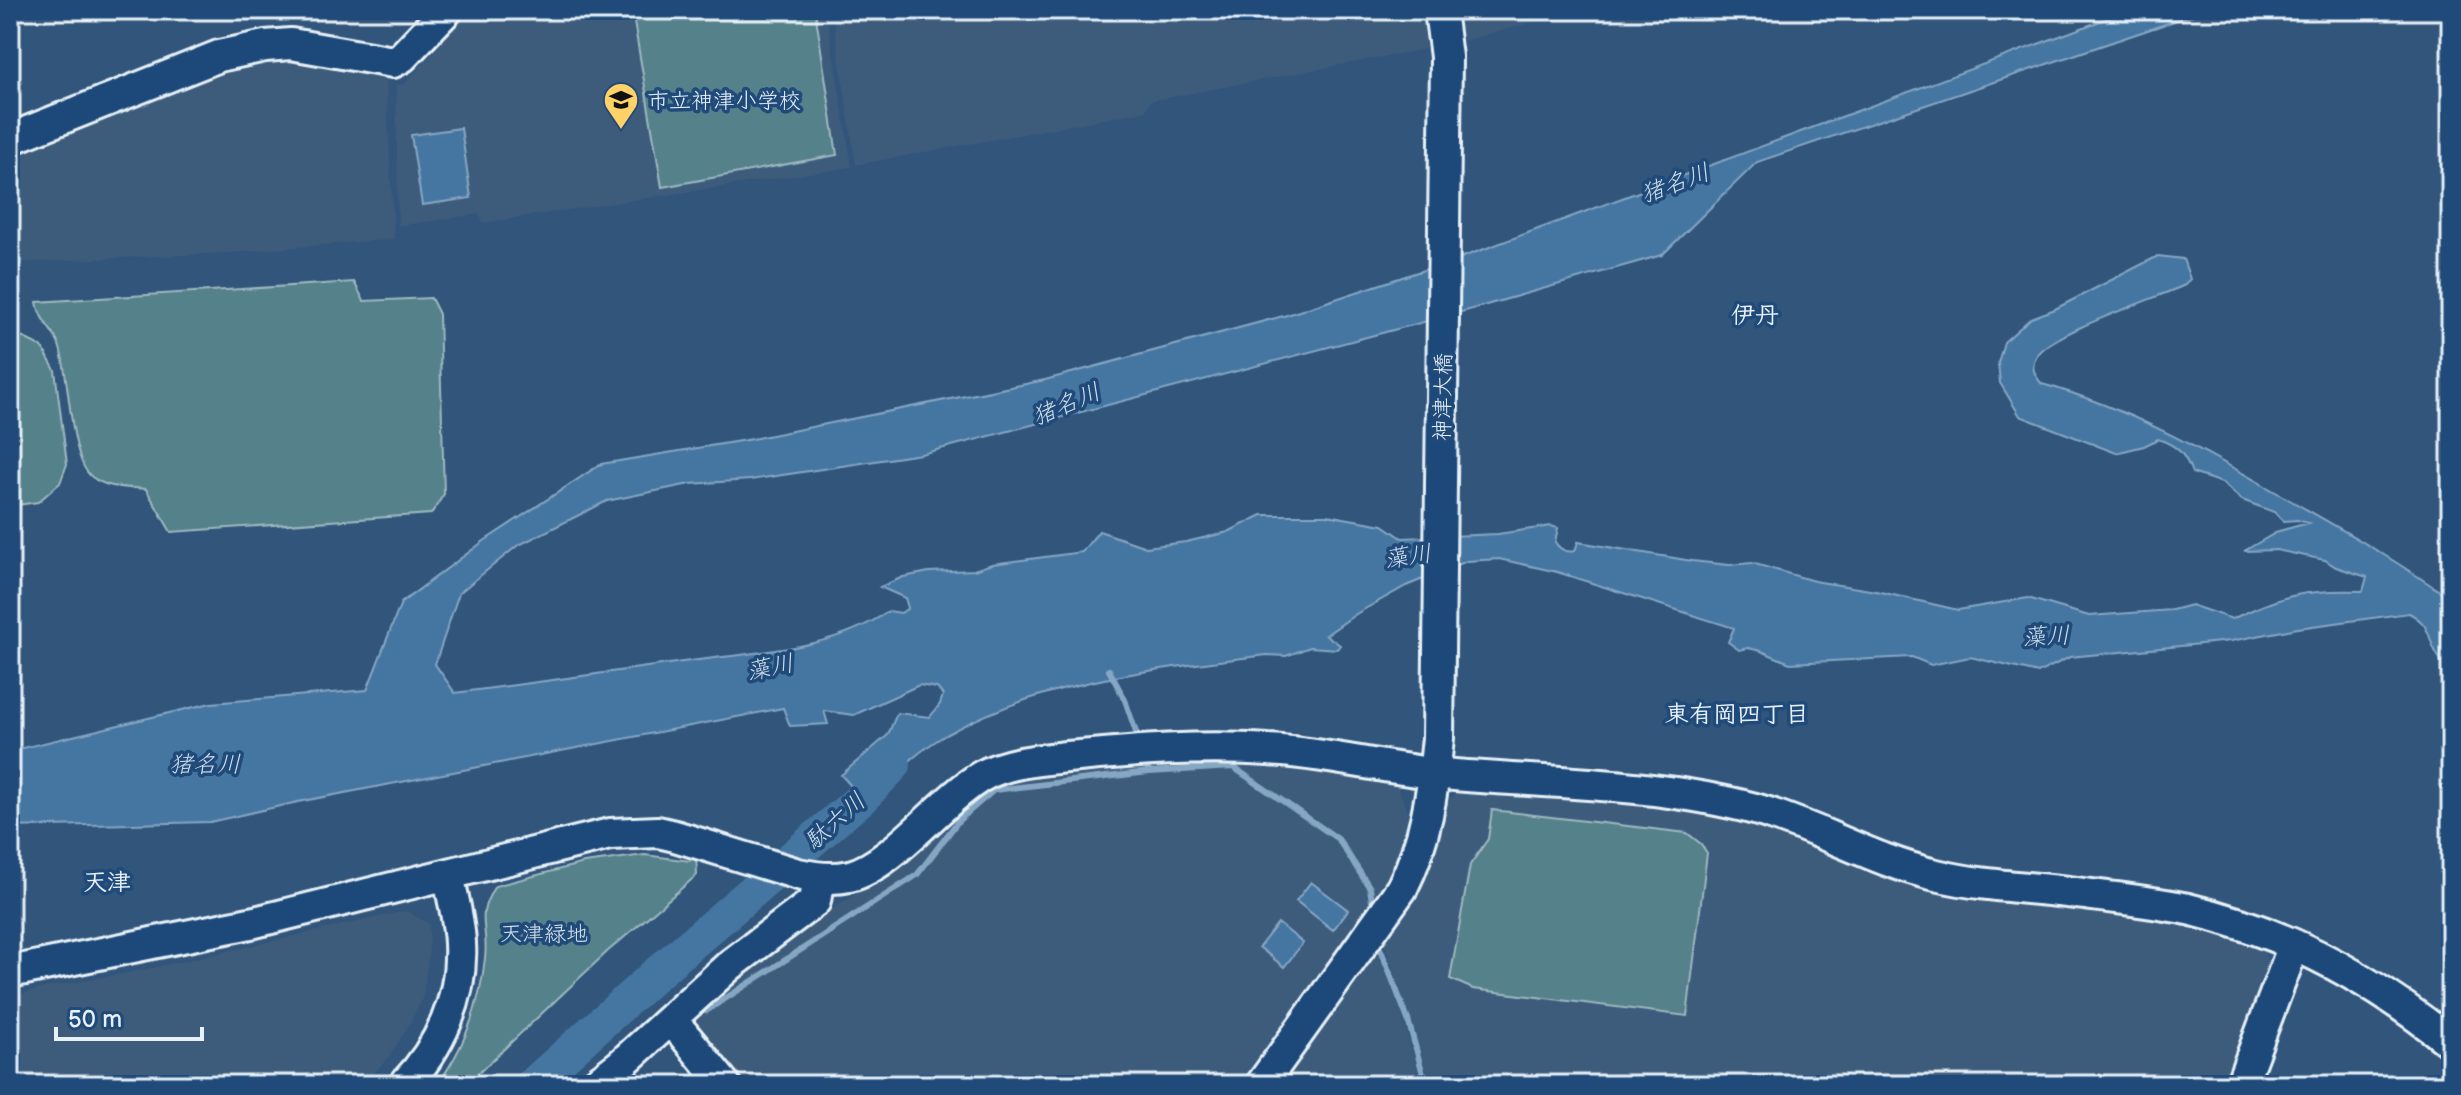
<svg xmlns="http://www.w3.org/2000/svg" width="2461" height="1095" font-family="'Balsamiq Sans','Klee One',sans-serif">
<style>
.built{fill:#3e5c7c}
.green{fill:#55818a;stroke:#9eb9c1;stroke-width:2}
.water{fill:#4476a1;stroke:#86a7c4;stroke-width:2}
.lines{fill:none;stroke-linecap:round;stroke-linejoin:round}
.stream{stroke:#86a7c4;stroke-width:6}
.river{stroke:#4476a1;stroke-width:34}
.minor-casing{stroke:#e8f1f8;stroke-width:36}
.minor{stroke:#1f4a7a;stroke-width:30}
.labels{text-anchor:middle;stroke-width:7;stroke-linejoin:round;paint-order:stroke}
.poi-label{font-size:22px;fill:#e8f1f8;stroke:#1f4a7a;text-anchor:start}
.street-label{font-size:22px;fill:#e8f1f8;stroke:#1f4a7a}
.park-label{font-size:22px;fill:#d2e0e8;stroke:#1f4a7a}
.water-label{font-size:24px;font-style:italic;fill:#cfdfeb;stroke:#1f4a7a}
.neighbourhood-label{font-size:24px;font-weight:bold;fill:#e8f1f8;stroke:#1f4a7a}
</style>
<rect width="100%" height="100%" fill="#31557b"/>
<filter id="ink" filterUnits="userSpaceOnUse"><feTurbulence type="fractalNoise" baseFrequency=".0125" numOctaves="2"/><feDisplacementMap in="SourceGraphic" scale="16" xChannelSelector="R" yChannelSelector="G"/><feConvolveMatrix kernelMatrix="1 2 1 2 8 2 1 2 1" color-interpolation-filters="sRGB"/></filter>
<g filter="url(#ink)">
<path class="built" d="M471,10H826L852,167L483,223L479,214L398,226L396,84L404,85Z
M889,10H1423L1425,49L1150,101L1146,111L856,165L833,18Z
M1454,10H1577L1464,41L1456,37Z
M311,58L386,77L394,239L228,253L10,263V147L230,62Z
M1249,759L1391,778L1389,784L1397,786L1408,812L1402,847L1381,894L1238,1085H740L692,1026L697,1008L801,928L888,874L980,788L1007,775L1097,764Z
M1470,787L1604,796L1729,817L2252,938L2264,950L2269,968L2250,1031L2227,1085H1431L1383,939L1418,878L1445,806L1454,794Z
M406,911L428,923L430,942L423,997L408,1027L389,1057L363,1085H10V998L39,989L143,970Z
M1378,950L1401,1012L1422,1085H1275Z"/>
<path class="green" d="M632,10H815L837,155L662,187Z
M354,282L364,301L431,298L439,314L444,494L431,514L171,532L146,489C127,487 107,489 92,477C69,460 70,374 59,345C53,329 39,320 37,302Z
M10,331L42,347L55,370L67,464L60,483L38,502L10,506Z
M1492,810L1687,833L1701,844L1707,853L1687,1016L1473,989L1450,979L1470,865L1488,839Z
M696,851L697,875L607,952L469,1082L465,1085H437C465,1047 480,1006 485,958C489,925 474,919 495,886L584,863L645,855L690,861Z"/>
<path class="water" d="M2130,10H2207L1757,162L1662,255L1458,313L921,454L750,480L690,484L607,501L517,546L459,593L435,664L455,693C533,683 612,672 690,661C756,652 833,650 889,611L901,613L908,608L905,598L880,587L903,577L929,572L974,570L992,564L1082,552L1099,531L1146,547L1186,542L1228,532L1262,515H1327L1383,525L1402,538L1498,534L1551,526L1558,528L1555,542C1560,550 1566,553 1575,551L1578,542L1692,561L1729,565L1752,563L1814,581L1876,591L1958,610L2028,598L2089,616L2172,610L2191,605L2232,619C2283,595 2305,589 2363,591L2367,577L2336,567L2325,560L2276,550L2244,551L2279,531L2308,523L2297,520L2284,521L2274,512L2242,500L2222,483L2192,473C2185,454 2178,446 2158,439L2144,446L2116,453L2020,416L2000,383L1998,363L2004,342L2031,318L2055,309L2158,256L2183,259L2190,279L2185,285C2157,298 2050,333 2037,355C2030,366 2034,375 2042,384C2126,407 2203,450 2279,494C2338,527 2396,560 2451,599V672C2447,667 2442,662 2438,656C2426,637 2433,626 2409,613L2298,628L2231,641L2070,657L2038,673L1970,657L1931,665L1912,657L1790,663L1761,651L1748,648L1739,650L1728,642L1734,628L1557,572L1499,559L1467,561L1406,586L1356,614L1326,635L1340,645L1337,649L1310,647L1286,656L1267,655C1157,669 1042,680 944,736C915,753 890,779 865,801L841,775L888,735L897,713L930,717L940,704L943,695L937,688L919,685L854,715L824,711L828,724L790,726L783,708L298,802L210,822L10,827V751L211,703L367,690L401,603L484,541L601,464L752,439L1045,380L1287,315L1460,258Z
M461,128L471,198L422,205L411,135Z
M1311,882L1348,910L1333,930L1296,901Z
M1278,923L1303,943L1284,967L1259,947Z"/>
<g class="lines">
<path class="stream" d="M1109,670L1125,700L1139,741
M1145,759L1149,772L1233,767L1338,839L1370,888L1372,901
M1381,950L1408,1020L1426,1085
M706,1011L917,875L959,820L994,790L1149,772"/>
<path class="river" d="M532,1085L656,974L863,797L894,765"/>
<defs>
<path id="minor" d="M10,139L219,56L265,46L291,44L393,62L402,57L447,10
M10,972L255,922L610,834L658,832L675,836L798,874C816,878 833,880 850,876C893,865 941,800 982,776C1008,762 1039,760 1067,757C1134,751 1202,745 1268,750C1327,753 1384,769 1442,774C1546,783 1654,782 1755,809C1816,826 1873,861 1936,875C1985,887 2034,887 2084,894C2118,898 2154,902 2188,909C2286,932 2374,980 2451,1043
M671,1019L725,1085
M404,1085C440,1048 463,997 460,943C459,920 453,898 448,875
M594,1085L619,1066L730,965L815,901L819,878
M1261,1085L1402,888C1426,841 1433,790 1438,738L1446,57L1440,10
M2241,1085L2294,945"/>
</defs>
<use href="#minor" class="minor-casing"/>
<use href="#minor" class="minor"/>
</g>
</g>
<defs>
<symbol id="school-pin" viewBox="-11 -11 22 30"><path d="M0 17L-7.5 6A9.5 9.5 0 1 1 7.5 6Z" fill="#ffd166" stroke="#1f4a7a"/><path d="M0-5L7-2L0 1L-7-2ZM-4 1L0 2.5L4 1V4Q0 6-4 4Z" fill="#111"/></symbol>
</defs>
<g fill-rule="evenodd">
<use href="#school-pin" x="601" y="80" width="40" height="54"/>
</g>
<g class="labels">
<g class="poi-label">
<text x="647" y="108">市立神津小学校</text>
</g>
<g class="street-label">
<text transform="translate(1442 397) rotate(-89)" y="8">神津大橋</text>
</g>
<g class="park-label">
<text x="544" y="941">天津緑地</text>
</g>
<g class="water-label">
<text transform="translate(1675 183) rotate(-20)" y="8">猪名川</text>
<text transform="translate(1066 404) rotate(-23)" y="8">猪名川</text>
<text transform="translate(1408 556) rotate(-8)" y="8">藻川</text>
<text transform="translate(2046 636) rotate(-3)" y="8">藻川</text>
<text transform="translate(770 667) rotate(-11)" y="8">藻川</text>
<text x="205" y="772">猪名川</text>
<text transform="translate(835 821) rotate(-42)" y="8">駄六川</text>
</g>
<g class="neighbourhood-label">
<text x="1755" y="323">伊丹</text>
<text x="1737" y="722">東有岡四丁目</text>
<text x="107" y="890">天津</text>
</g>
</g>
<rect width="2461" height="1095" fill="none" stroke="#1f4a7a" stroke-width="40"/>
<rect x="20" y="20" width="2421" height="1055" fill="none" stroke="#e8f1f8" stroke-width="3" filter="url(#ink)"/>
<path d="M56 1027v12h146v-12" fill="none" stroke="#e8f1f8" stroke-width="4"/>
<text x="68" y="1027" font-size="24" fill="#e8f1f8" stroke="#1f4a7a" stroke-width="6" paint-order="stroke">50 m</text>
</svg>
